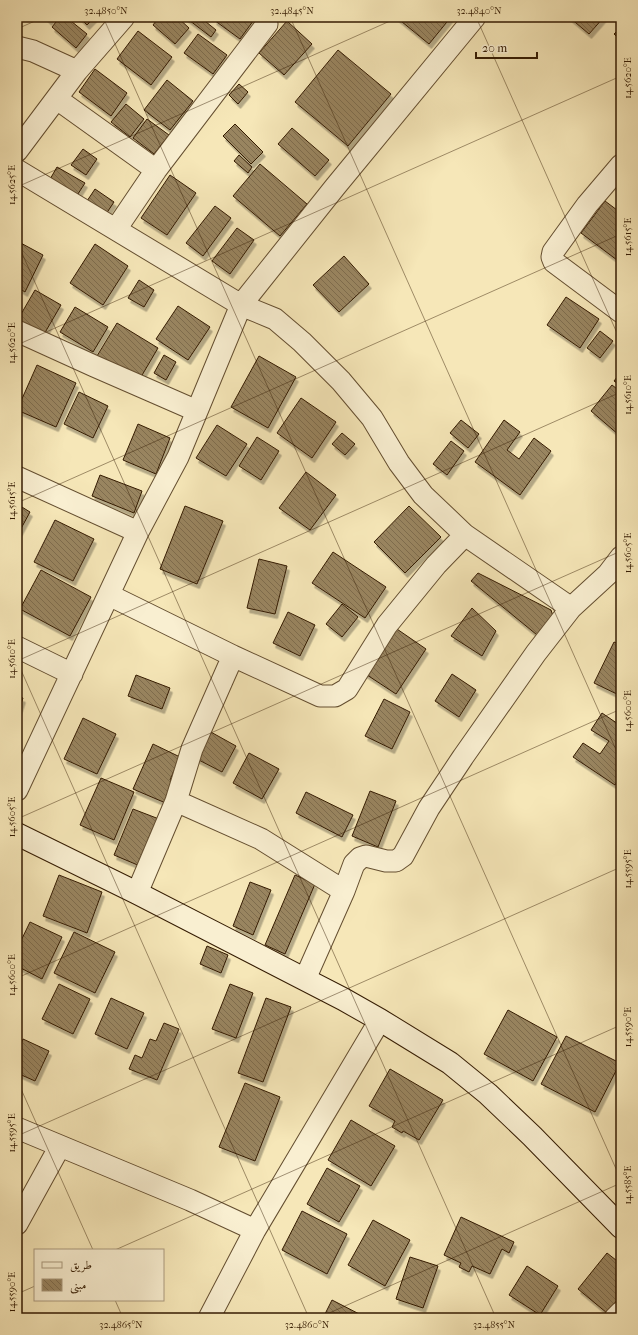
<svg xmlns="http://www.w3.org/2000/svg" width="638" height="1335" font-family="'IM FELL French Canon',Amiri,serif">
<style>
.building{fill:url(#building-back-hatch);stroke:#341b02;filter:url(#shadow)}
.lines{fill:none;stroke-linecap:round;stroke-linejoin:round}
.street-casing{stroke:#644e30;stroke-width:23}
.secondary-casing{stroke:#341b02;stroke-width:24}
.street{stroke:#f9efd1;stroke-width:21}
.secondary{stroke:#f9efd1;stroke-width:22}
.ticks{fill:none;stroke:#341b02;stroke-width:1;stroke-opacity:0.45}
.neatline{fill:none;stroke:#341b02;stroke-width:1.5}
.ticks-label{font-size:10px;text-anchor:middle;fill:#341b02}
</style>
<defs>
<pattern id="building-back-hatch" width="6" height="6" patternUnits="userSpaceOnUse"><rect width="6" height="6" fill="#998561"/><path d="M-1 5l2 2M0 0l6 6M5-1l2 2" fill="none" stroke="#7e6c4e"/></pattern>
<filter id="shadow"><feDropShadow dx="2.5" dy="4.5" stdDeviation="0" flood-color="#0004"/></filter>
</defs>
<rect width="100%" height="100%" fill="#f6e7b8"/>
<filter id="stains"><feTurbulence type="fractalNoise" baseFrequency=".005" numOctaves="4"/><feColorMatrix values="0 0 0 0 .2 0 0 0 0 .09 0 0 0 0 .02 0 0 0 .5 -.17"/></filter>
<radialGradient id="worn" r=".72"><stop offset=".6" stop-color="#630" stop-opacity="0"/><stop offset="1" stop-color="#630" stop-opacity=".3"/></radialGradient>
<path class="building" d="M45,17H53L49,21Z
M60,17H66L87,34L76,48L52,27Z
M79,17H95L87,25Z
M159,17H177L189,28L175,44L153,25Z
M185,17H200L216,30L211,37Z
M216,17H256L240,39L214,20Z
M396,17H451L429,44Z
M569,17H604L589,34Z
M287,21L312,44L284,75L259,53Z
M621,27V41L614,34Z
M138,31L172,57L151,85L117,59Z
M198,34L227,55L213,74L184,53Z
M338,50L391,94L348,146L295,102Z
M95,69L127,93L111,116L79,92Z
M167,80L193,101L170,130L144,110Z
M239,84L248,92L238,104L229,95Z
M126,104L144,119L130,137L111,122Z
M147,119L169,135L154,154L133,138Z
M235,124L263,152L251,164L223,136Z
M292,128L329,160L315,176L278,144Z
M83,149L97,159L86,175L71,165Z
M239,155L252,167L248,173L234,161Z
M260,164L307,204L280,236L233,196Z
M57,167L85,183L76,197L49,181Z
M170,175L196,193L167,235L141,218Z
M95,189L114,202L106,214L87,201Z
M605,201L621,213V263L581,233Z
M215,206L231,218L203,256L186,243Z
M237,228L254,240L230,274L212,261Z
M17,241L43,255L25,292L17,287Z
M95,244L128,266L103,305L70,283Z
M344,256L369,284L339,312L313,285Z
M139,280L154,290L144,307L128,298Z
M35,290L61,305L43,336L17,321Z
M566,297L599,319L580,348L547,325Z
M178,306L210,327L188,360L156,339Z
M75,307L108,327L93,352L60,332Z
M117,323L158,348L138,382L97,356Z
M600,331L613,341L600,358L587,348Z
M164,355L176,362L166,380L154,373Z
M259,356L296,377L268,428L231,407Z
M37,365L76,383L56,427L17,410Z
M621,372V386L614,381Z
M612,385L621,392V432L619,435L591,411Z
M79,392L108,406L93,438L64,424Z
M301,398L336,422L312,458L277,433Z
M461,420L479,434L468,448L450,433Z
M504,420L520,432L507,450L519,459L534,438L551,451L520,495L475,462Z
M138,424L170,438L156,474L123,460Z
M217,425L247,444L226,476L196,458Z
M342,433L355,444L345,455L332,444Z
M257,437L279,451L261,480L239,466Z
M451,441L464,451L447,475L433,464Z
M306,472L336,495L310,530L279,508Z
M100,475L142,491L134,513L92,496Z
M17,504L30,512L17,536Z
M185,506L223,521L197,584L160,569Z
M409,506L441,537L405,573L374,542Z
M55,520L94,539L73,581L34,562Z
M333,552L386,587L365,618L312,583Z
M259,559L287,566L275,614L247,608Z
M41,570L91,597L70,636L20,609Z
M478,573L551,610L556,625L542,639L471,581Z
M342,604L358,617L342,637L326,624Z
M472,608L496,631L482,656L451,636Z
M288,612L315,625L300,656L273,643Z
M394,627L426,649L396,694L364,673Z
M614,642L621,645V696L594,683Z
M452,674L476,690L459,717L435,701Z
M136,675L170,688L162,709L128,696Z
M17,696L23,698L17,716Z
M384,699L410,712L392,749L365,736Z
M602,713L621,726V775L615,785L573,757L583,743L600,754L609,741L591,730Z
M83,718L116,734L97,774L64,759Z
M209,731L236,746L222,772L195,758Z
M153,744L180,757L170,780L176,784L168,804L133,789Z
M249,753L279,769L262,799L233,783Z
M101,778L134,792L114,840L80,825Z
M370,791L396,801L378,847L352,836Z
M306,792L353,815L342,837L296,813Z
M133,809L159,819L140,866L114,855Z
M59,875L102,892L87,933L43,916Z
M295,875L315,884L285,954L265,945Z
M250,882L271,890L253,935L233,926Z
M30,922L62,937L42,979L17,966V949Z
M74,932L115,952L95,993L54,973Z
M207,946L228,955L221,973L200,964Z
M59,984L90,999L73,1034L42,1019Z
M230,984L253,993L236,1038L212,1029Z
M111,998L144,1013L127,1049L95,1034Z
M266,998L291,1007L263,1082L238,1073Z
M508,1010L557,1037L533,1081L484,1054Z
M164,1023L179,1029L157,1080L129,1069L135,1055L142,1058L150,1039L156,1041Z
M566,1036L620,1063L595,1112L541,1084Z
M23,1039L49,1051L35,1081L17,1073V1053Z
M390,1069L443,1100L419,1140L403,1131L402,1133L392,1127L395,1121L369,1106Z
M245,1083L280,1097L255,1161L219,1147Z
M351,1120L395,1146L371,1186L328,1160Z
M327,1168L360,1186L339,1222L307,1204Z
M302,1211L347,1234L327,1274L282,1250Z
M461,1217L514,1242L509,1253L502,1249L490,1274L472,1266L469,1272L459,1267L461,1263L444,1255Z
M373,1220L410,1240L385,1286L348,1265Z
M607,1253L621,1264V1295L607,1313L578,1289Z
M410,1257L438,1266L423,1308L396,1299Z
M527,1266L558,1286L540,1315L509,1295Z
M332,1300L367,1318H323Z"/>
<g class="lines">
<defs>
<path id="street" d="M17,47L33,51L77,71
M57,99L156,170
M17,151L77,71L124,17
M621,165L587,205L553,252L552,257L554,262L621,312
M17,170L241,305L275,319L302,342L341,381L372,418L399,463L423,495L465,535L571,608
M116,229L156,170L267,24
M17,331L94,366L197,411
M17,477L138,532
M109,595L233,656L320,696H335L347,689L387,625L436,565L465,535
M17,647L72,674
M17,790L138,532L178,457L241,305L335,187L475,17
M176,801L261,839L344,891
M137,893L176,801L192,749L233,656
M305,979L344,891L354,864L360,858L366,856L386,861H396L403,856L429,808L463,757L536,653L571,608L608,574L621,557
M17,1128L190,1200L255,1230
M17,1224L60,1146
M209,1318L255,1230L380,1020
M615,1318L621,1312"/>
<path id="secondary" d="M17,834L137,893L343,999L380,1020L450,1063L488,1094L532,1136L621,1227"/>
</defs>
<use href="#street" class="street-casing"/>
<use href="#secondary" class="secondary-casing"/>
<use href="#street" class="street"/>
<use href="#secondary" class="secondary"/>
</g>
<path class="ticks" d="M103,17L621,1180M290,17L621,761M476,17L621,342M17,29L44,17M17,187L399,17M17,242L496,1318M17,345L621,76M17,503L621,234M17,661L621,392M17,661L309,1318M17,819L621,551M17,978L621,709M17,1080L93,1250M17,1136L621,867M115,1250L621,1025M17,1294L35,1286M115,1300L123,1318M318,1318L621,1183"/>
<rect width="638" height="1335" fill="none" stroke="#f6e7b8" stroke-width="44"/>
<rect x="34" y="1249" width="130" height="52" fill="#f9efd1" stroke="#aa9a7e"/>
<rect x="42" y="1262" width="20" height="6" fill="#f9efd1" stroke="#aa9a7e"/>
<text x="70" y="1269" font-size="12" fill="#341b02">طريق</text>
<rect x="42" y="1279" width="20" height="12" fill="url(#building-back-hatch)" stroke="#aa9a7e"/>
<text x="70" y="1289" font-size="12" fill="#341b02">مبنى</text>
<path d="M476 52v6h61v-6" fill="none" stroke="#341b02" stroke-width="2"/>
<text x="482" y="52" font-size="12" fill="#341b02" stroke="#f9efd1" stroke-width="3" paint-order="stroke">20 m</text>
<rect x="22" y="22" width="594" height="1291" class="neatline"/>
<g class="ticks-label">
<text x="106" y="14">32.4850°N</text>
<text x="292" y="14">32.4845°N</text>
<text x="479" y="14">32.4840°N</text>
<text transform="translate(627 78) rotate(-90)" y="4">14.5620°E</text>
<text transform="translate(11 185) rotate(-90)" y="4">14.5625°E</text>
<text transform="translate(627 237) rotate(-90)" y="4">14.5615°E</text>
<text transform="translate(11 343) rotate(-90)" y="4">14.5620°E</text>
<text transform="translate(627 395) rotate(-90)" y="4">14.5610°E</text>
<text transform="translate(11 501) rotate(-90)" y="4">14.5615°E</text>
<text transform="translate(627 553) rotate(-90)" y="4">14.5605°E</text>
<text transform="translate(11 659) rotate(-90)" y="4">14.5610°E</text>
<text transform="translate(627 711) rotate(-90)" y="4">14.5600°E</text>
<text transform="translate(11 817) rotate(-90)" y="4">14.5605°E</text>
<text transform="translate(627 869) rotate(-90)" y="4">14.5595°E</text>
<text transform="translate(11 975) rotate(-90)" y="4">14.5600°E</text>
<text transform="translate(627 1027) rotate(-90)" y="4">14.5590°E</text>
<text transform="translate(11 1133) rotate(-90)" y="4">14.5595°E</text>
<text transform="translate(627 1185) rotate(-90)" y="4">14.5585°E</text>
<text transform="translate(11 1292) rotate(-90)" y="4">14.5590°E</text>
<text x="121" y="1328">32.4865°N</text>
<text x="307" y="1328">32.4860°N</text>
<text x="494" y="1328">32.4855°N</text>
</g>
<rect width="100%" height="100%" filter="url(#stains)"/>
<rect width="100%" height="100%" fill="url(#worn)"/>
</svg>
